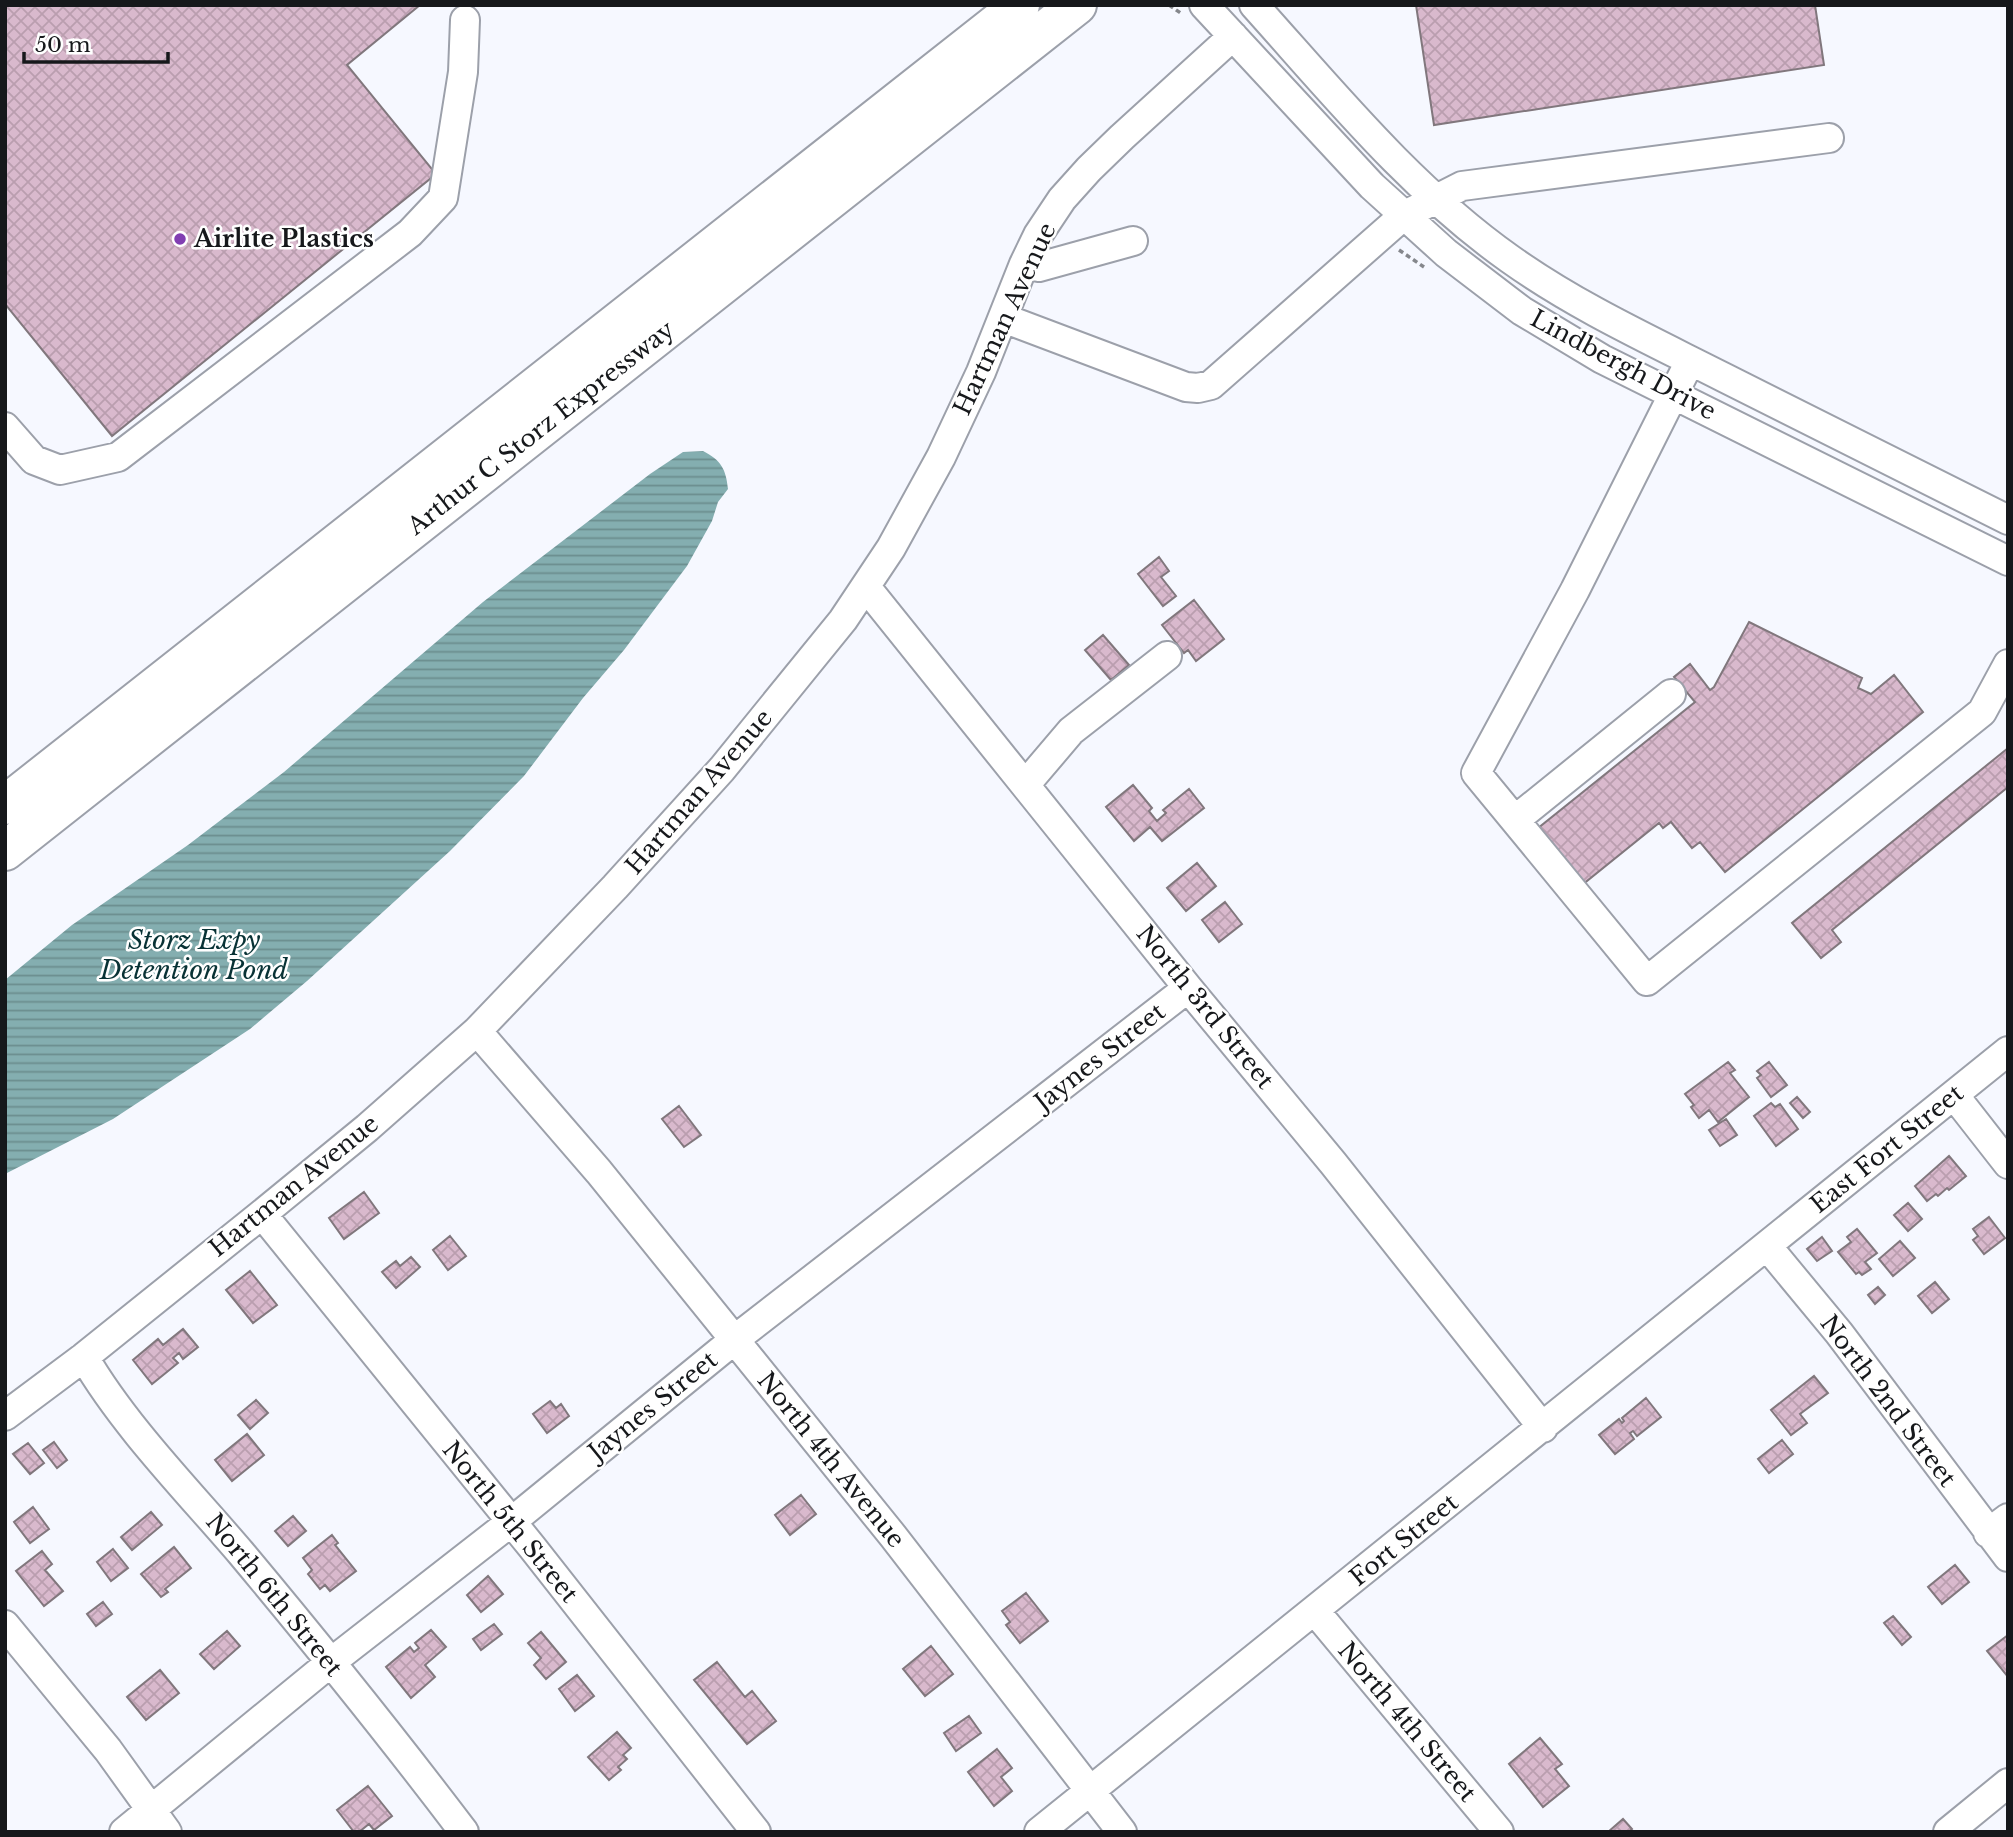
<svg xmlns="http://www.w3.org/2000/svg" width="2013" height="1837" font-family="'Libre Baskerville',serif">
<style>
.water{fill:url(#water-rules)}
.building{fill:url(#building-cross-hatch);stroke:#81777d;stroke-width:2}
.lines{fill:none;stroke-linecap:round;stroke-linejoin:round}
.minor-casing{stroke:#9ca0aa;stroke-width:32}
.highway-casing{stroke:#9ca0aa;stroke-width:42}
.path{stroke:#85878c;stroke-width:3.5;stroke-dasharray:5 3.5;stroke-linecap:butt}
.minor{stroke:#fff;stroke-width:28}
.highway{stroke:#fff;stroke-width:38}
.poi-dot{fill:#813eb2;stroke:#fff;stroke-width:2.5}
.labels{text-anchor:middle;stroke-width:5;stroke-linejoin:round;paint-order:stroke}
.poi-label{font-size:24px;font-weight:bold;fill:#16181b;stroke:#fff;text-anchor:start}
.street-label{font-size:24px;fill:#16181b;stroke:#fff}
.water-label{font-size:26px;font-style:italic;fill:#083235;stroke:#fff}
</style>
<defs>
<pattern id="water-rules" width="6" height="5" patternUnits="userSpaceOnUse" patternTransform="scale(1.75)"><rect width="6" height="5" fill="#84aeb0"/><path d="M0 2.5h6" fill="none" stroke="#6b8d8e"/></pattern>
<pattern id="building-cross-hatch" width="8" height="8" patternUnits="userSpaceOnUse" patternTransform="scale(1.75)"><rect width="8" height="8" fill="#d9b9cd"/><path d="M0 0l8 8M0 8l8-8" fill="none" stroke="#ba9eaf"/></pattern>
</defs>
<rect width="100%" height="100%" fill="#f6f8ff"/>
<path class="water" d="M703,451C721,460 726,469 728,489L718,502L712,521L687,566L624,650L583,698L524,776L450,851L307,981L250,1029L113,1119L5,1174V980L72,925L188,845L284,772L483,602L650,474L683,452Z"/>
<path class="building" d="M5,5H420L347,65L436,174L112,436L5,304Z
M1416,5H1815L1824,65L1434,125Z
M1159,557L1169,571L1161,577L1176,596L1163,606L1138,574Z
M1194,600L1224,639L1196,661L1188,650L1184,653L1162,625Z
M1749,622L1862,678L1858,688L1871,694L1894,675L1923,712L1725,872L1700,842L1692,848L1671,822L1663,828L1659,823L1577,889L1532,833L1695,702L1674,677L1690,664L1710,690L1714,687Z
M1103,635L1129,665L1111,680L1085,650Z
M2008,748V787L1832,930L1841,942L1821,958L1792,923Z
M1133,785L1152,808L1149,811L1157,821L1166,813L1163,810L1189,789L1204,808L1162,841L1150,827L1134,841L1106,807Z
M1197,863L1216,886L1186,911L1167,888Z
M1225,902L1242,924L1219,942L1202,920Z
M1728,1062L1735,1070L1730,1073L1749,1097L1718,1122L1709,1110L1699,1118L1691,1107L1694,1105L1685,1094Z
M1769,1062L1787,1085L1771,1097L1757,1078L1761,1075L1757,1071Z
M1797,1097L1810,1112L1803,1118L1790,1103Z
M1771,1103L1775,1107L1780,1104L1798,1129L1776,1146L1754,1116Z
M679,1106L701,1135L684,1147L662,1119Z
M1726,1119L1737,1135L1720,1146L1709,1130Z
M1949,1156L1966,1176L1949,1190L1947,1188L1938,1196L1936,1194L1927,1201L1915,1186Z
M364,1192L379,1213L344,1239L329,1218Z
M1908,1203L1922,1219L1908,1231L1894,1215Z
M1989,1217L2005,1238L1984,1254L1973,1240L1978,1236L1973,1229Z
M1857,1229L1877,1253L1865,1262L1871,1269L1862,1275L1859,1272L1856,1274L1838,1252L1851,1242L1847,1237Z
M450,1236L466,1256L448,1270L433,1250Z
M1822,1237L1832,1251L1817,1261L1807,1249Z
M1900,1241L1915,1258L1893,1276L1879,1259Z
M411,1257L420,1267L396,1288L382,1272L396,1261L400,1266Z
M250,1271L277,1305L253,1323L226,1290Z
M1935,1282L1949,1299L1932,1313L1918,1296Z
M1878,1287L1885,1295L1875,1304L1868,1295Z
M183,1329L198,1347L183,1359L179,1353L173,1358L178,1363L152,1384L133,1360L158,1339L163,1345Z
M1814,1376L1828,1393L1800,1414L1807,1423L1791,1435L1771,1410Z
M1646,1398L1661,1417L1637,1436L1633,1431L1630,1433L1634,1439L1615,1454L1599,1435L1619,1419L1622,1423L1624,1421L1622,1418Z
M256,1400L268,1413L250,1429L238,1415Z
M550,1401L556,1408L561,1404L569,1416L547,1433L533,1414Z
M247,1434L264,1455L232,1481L215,1460Z
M1782,1440L1793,1454L1769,1473L1758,1459Z
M54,1442L67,1460L57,1468L43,1450Z
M28,1443L44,1463L30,1474L13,1454Z
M801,1495L816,1514L790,1535L775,1515Z
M33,1507L49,1529L30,1543L14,1522Z
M151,1512L162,1525L132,1550L121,1537Z
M293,1516L306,1531L288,1546L275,1531Z
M332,1535L338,1543L335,1545L356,1571L330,1591L325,1585L320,1589L308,1574L312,1570L303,1558Z
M174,1547L191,1568L165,1589L168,1592L161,1597L141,1574Z
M113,1549L128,1568L111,1581L97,1562Z
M42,1551L52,1564L45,1570L63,1591L44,1606L16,1571Z
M1955,1565L1969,1582L1942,1604L1928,1587Z
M488,1576L503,1594L481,1612L467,1595Z
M1026,1593L1048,1621L1020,1643L1006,1625L1010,1622L1002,1611Z
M103,1602L112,1614L96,1626L87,1614Z
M1893,1616L1911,1637L1902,1645L1884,1623Z
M494,1624L502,1634L481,1650L473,1639Z
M431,1630L446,1647L425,1665L435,1677L411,1698L386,1667L410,1647L414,1652L419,1648L415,1643Z
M227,1631L240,1646L214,1669L200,1654Z
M541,1632L566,1662L546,1679L534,1665L541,1658L528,1643Z
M2008,1635V1677L1987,1651Z
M931,1646L953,1674L925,1696L903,1669Z
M717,1662L745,1697L752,1691L776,1721L747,1744L694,1680Z
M160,1670L179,1693L146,1720L127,1697Z
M577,1675L594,1696L575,1711L559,1689Z
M969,1716L981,1733L956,1751L944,1733Z
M617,1732L631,1748L623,1755L627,1759L618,1767L621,1770L609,1780L588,1757Z
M1540,1738L1562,1764L1555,1769L1569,1786L1543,1807L1509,1764Z
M997,1749L1012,1768L1001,1777L1012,1791L994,1806L968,1772Z
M368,1786L392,1816L374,1830L369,1824L359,1832H354L337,1810Z
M1623,1819L1632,1829L1629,1832H1608Z"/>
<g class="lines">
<defs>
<path id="minor" d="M1204,5L1372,186L1446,253L1522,311L1602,359L2008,561
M1254,5C1334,94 1411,189 1510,259C1576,306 1650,340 1723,377C1818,425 1913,472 2008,520
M1024,264L1039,267L1133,241
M1003,318L1186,387L1198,388L1211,385L1403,216L1462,186L1829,138
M1690,361L1575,590L1476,773L1647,981L1982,712L2008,664
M5,427L34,460L60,470L118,457L410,233L443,198L463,72L465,20
M866,587L1188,988L1333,1163L1543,1428
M1026,784L1071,731L1167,656
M1515,820L1671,694
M477,1031L599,1172L893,1536L1122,1832
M1954,1095L2008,1164
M262,1214L532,1547L756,1832
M1767,1246L1839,1333L2008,1557
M84,1357C124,1426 189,1492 241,1553C317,1644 392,1737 464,1832
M5,1416L84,1357L262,1214L367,1128L477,1031L615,887L722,769L843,620L891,548L941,457L981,372L1024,264L1038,235L1062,199L1089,169L1122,137L1233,36
M1988,1533L2008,1518
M1315,1611L1499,1832
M5,1625L108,1750L167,1832
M124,1832L330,1663L511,1522L734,1340L1188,988
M1039,1832L2008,1051
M1948,1832L2008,1783"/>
<path id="highway" d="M5,805L1020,5
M5,851L1077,5"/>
</defs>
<use href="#minor" class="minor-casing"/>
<use href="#highway" class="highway-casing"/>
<path class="path" d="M1169,5L1182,14
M1399,250L1424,267"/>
<use href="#minor" class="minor"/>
<use href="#highway" class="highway"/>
</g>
<circle class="poi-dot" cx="180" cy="239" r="7"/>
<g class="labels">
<g class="poi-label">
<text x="194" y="247">Airlite Plastics</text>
</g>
<g class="street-label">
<text transform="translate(1005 319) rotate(-65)" y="8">Hartman Avenue</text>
<text transform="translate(1623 365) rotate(28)" y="8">Lindbergh Drive</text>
<text transform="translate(541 428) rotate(-38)" y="8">Arthur C Storz Expressway</text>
<text transform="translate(699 792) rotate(-49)" y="8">Hartman Avenue</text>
<text transform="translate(1205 1007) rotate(51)" y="8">North 3rd Street</text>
<text transform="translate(1100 1057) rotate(-38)" y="8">Jaynes Street</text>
<text transform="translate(1887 1149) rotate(-39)" y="8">East Fort Street</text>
<text transform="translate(294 1186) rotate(-39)" y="8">Hartman Avenue</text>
<text transform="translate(1888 1401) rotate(53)" y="8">North 2nd Street</text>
<text transform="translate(653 1406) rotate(-39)" y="8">Jaynes Street</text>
<text transform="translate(831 1460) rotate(51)" y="8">North 4th Avenue</text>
<text transform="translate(510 1522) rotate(51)" y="8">North 5th Street</text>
<text transform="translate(1404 1540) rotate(-39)" y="8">Fort Street</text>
<text transform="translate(274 1595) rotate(51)" y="8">North 6th Street</text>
<text transform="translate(1407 1722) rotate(50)" y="8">North 4th Street</text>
</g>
<g class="water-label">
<text x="194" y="949">Storz Expy<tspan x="194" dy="30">Detention Pond</tspan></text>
</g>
</g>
<rect width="2013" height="1837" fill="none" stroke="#16181b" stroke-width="14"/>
<path d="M24 52v10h144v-10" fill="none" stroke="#16181b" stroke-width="3.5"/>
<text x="35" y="52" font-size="21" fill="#16181b" stroke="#ffffff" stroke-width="5" paint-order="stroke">50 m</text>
</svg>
